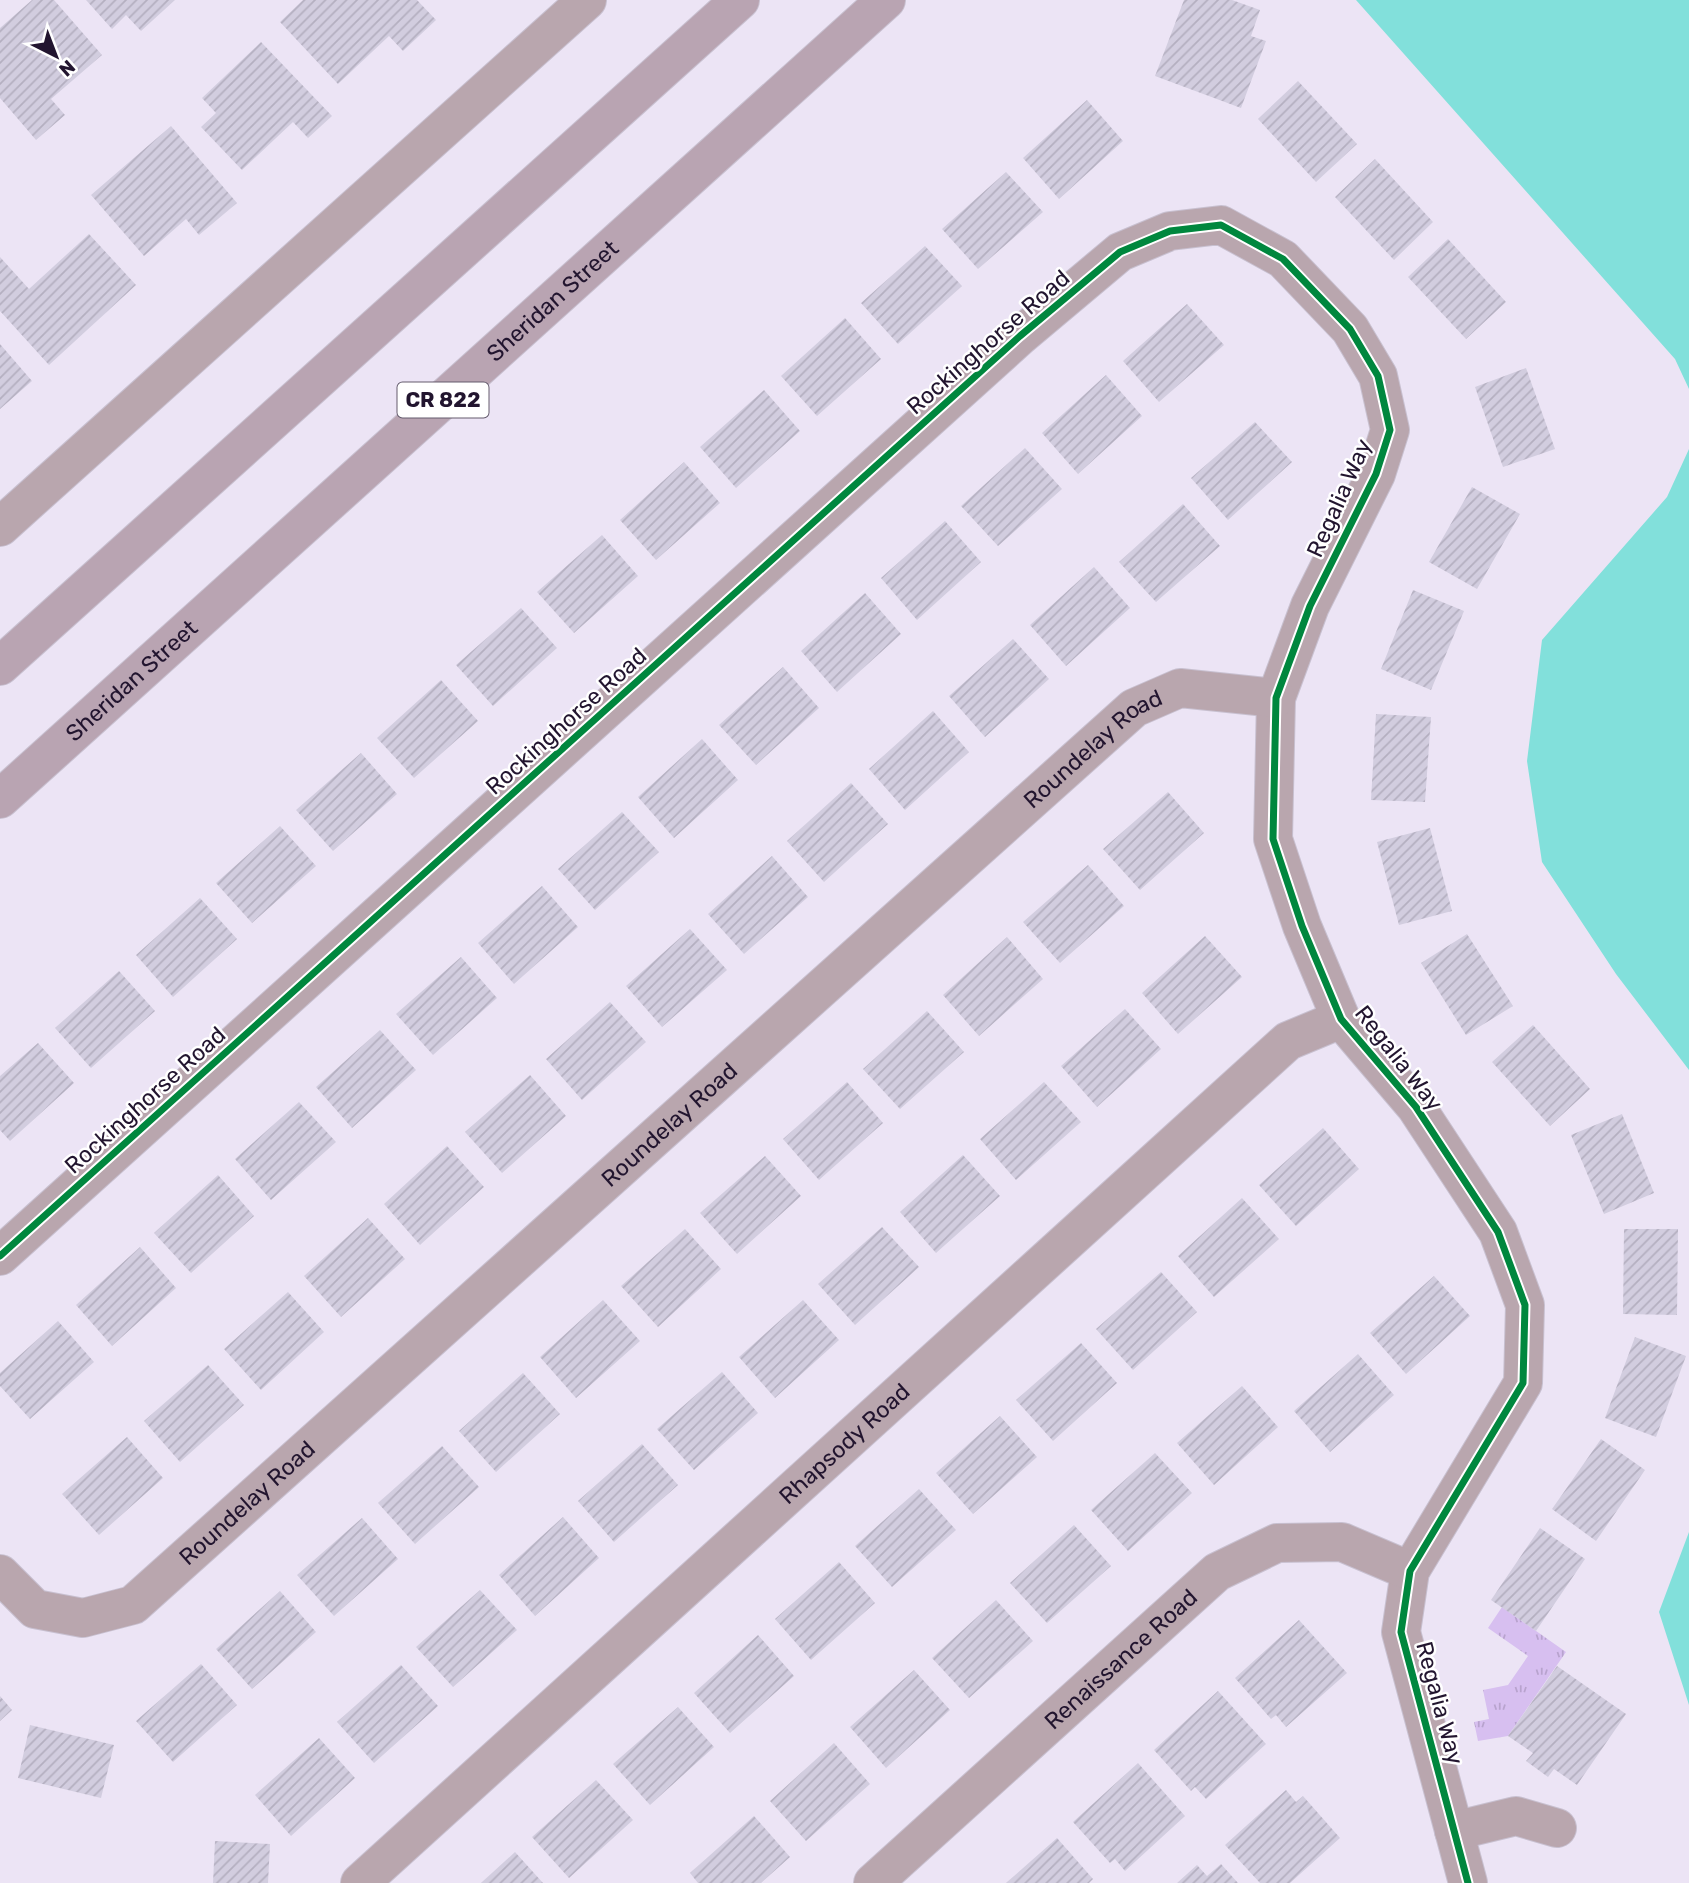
<svg xmlns="http://www.w3.org/2000/svg" width="1689" height="1883" font-family="Rubik,sans-serif">
<style>
.park{fill:url(#park-tufts)}
.water{fill:#82e0db}
.building{fill:url(#building-hatch)}
.lines{fill:none;stroke-linecap:round;stroke-linejoin:round}
.minor-casing{stroke:#c8c0d0;stroke-width:40}
.major-casing{stroke:#c8c0d0;stroke-width:40}
.minor{stroke:#b9a6ae;stroke-width:38}
.major{stroke:#b9a4b2;stroke-width:38}
.cycleway-casing{stroke:#fff;stroke-width:11}
.cycleway{stroke:#00873e;stroke-width:7}
.labels{text-anchor:middle;stroke-width:5;stroke-linejoin:round;paint-order:stroke}
.shield{fill:#fff;stroke:#645b6d;stroke-width:2}
.shield-label{font-size:21px;font-weight:bold;fill:#22152f}
.street-label{font-size:23px;fill:#22152f;stroke:#fff}
</style>
<defs>
<pattern id="park-tufts" width="24" height="20" patternUnits="userSpaceOnUse" patternTransform="scale(1.75)"><rect width="24" height="20" fill="#d7bff0"/><path d="M3 7l-1-3M5 7V3M7 7l1-3M15 17l-1-3M17 17v-4M19 17l1-3" fill="none" stroke="#b8a3ce"/></pattern>
<pattern id="building-hatch" width="6" height="6" patternUnits="userSpaceOnUse" patternTransform="scale(1.75)"><rect width="6" height="6" fill="#d2cddf"/><path d="M-1 1l2-2M0 6l6-6M5 7l2-2" fill="none" stroke="#b4afc0"/></pattern>
</defs>
<rect width="100%" height="100%" fill="#ece4f5"/>
<path class="park" d="M1502,1607L1566,1652L1508,1736L1478,1741L1474,1722L1489,1719L1483,1690L1508,1685L1528,1656L1488,1628Z"/>
<path class="water" d="M1356,0H1689V389L1675,359Z
M1689,449V1070L1616,974L1542,862L1527,761L1542,640L1667,497Z
M1689,1532V1705L1659,1612Z"/>
<path class="building" d="M32,0H54L102,55L51,99L65,115L36,140L0,98V28Z
M86,0H175L141,31L126,15L112,29Z
M303,0H417L436,20L403,51L389,36L338,84L280,22Z
M1184,0H1232L1260,10L1251,36L1266,41L1241,108L1155,76Z
M261,42L332,116L308,138L293,122L242,170L201,127L216,113L202,98Z
M1298,81L1357,144L1316,182L1258,119Z
M1087,100L1123,141L1059,199L1023,158Z
M171,126L237,203L199,235L186,219L144,256L91,195Z
M1375,159L1433,222L1394,260L1335,197Z
M1006,172L1043,212L978,269L942,229Z
M89,234L136,285L49,365L0,311V257L29,289Z
M1448,239L1506,302L1466,339L1408,277Z
M925,246L962,286L898,344L861,303Z
M1187,304L1224,345L1159,402L1123,361Z
M845,318L881,359L817,416L781,376Z
M0,344L32,381L0,409Z
M1526,368L1555,449L1503,467L1475,387Z
M1106,375L1142,416L1078,474L1042,433Z
M764,390L800,431L736,488L700,447Z
M1255,422L1292,462L1228,520L1191,478Z
M1025,448L1062,489L998,546L961,506Z
M684,462L720,503L656,560L620,520Z
M1472,487L1520,514L1477,589L1429,562Z
M1183,504L1220,546L1156,602L1119,562Z
M945,521L981,562L917,620L881,578Z
M602,535L638,576L574,633L537,592Z
M1094,567L1130,608L1066,666L1030,625Z
M1413,590L1464,611L1431,690L1381,669Z
M865,593L901,634L837,692L801,651Z
M521,608L557,648L493,706L456,665Z
M1013,639L1049,679L985,737L949,696Z
M783,667L819,708L756,765L719,725Z
M441,680L478,721L414,778L377,738Z
M933,711L969,752L905,810L869,769Z
M1376,714L1431,717L1425,802L1371,800Z
M702,739L738,780L674,838L638,797Z
M361,753L397,794L333,851L296,810Z
M851,783L888,824L824,882L787,841Z
M1168,792L1204,833L1140,890L1103,849Z
M622,812L659,852L595,910L558,869Z
M280,826L316,866L252,923L216,883Z
M1430,828L1452,911L1399,925L1377,842Z
M772,856L808,897L744,954L708,914Z
M1088,865L1124,906L1060,963L1023,922Z
M542,886L578,927L514,984L478,943Z
M200,898L237,939L173,997L136,955Z
M690,929L727,970L662,1027L626,986Z
M1467,934L1513,1006L1466,1035L1421,963Z
M1205,936L1242,977L1178,1034L1142,993Z
M1007,937L1043,979L979,1036L943,995Z
M461,957L497,998L433,1055L396,1014Z
M119,971L155,1011L91,1068L55,1028Z
M610,1002L646,1042L582,1100L546,1059Z
M1125,1009L1161,1049L1097,1107L1061,1066Z
M927,1011L964,1052L900,1109L863,1069Z
M1533,1025L1590,1089L1550,1126L1492,1062Z
M380,1030L416,1070L352,1128L316,1087Z
M38,1043L74,1083L10,1141L0,1130V1076Z
M530,1075L566,1116L502,1173L465,1132Z
M847,1082L883,1123L819,1180L783,1139Z
M1044,1082L1081,1122L1016,1180L980,1139Z
M299,1102L336,1142L271,1200L235,1159Z
M1622,1114L1654,1193L1604,1214L1571,1135Z
M1323,1128L1359,1169L1296,1226L1259,1185Z
M447,1146L484,1187L420,1245L384,1204Z
M963,1155L1000,1196L936,1253L900,1212Z
M765,1156L801,1196L737,1254L700,1213Z
M218,1175L254,1216L191,1273L154,1233Z
M1242,1198L1279,1239L1214,1297L1178,1256Z
M368,1218L405,1259L341,1317L304,1276Z
M882,1227L919,1267L855,1325L818,1284Z
M685,1229L721,1269L658,1327L621,1286Z
M1624,1229H1678L1677,1315L1623,1314Z
M140,1247L176,1288L112,1346L76,1305Z
M1161,1272L1197,1312L1133,1370L1096,1329Z
M1434,1276L1470,1316L1406,1374L1370,1333Z
M288,1292L324,1332L261,1390L224,1349Z
M603,1300L640,1341L576,1398L540,1357Z
M803,1300L839,1340L775,1398L739,1357Z
M58,1321L94,1362L30,1419L0,1386V1373Z
M1635,1337L1686,1356L1656,1437L1605,1418Z
M1081,1343L1117,1383L1053,1441L1016,1400Z
M1358,1354L1394,1395L1330,1452L1294,1411Z
M208,1365L244,1405L180,1462L144,1421Z
M722,1372L758,1413L694,1470L657,1429Z
M523,1373L560,1414L496,1472L459,1431Z
M1242,1386L1278,1427L1214,1485L1177,1443Z
M1000,1416L1037,1457L973,1514L936,1473Z
M127,1437L163,1478L99,1535L62,1494Z
M1601,1439L1645,1470L1596,1541L1552,1509Z
M642,1444L678,1485L614,1542L578,1501Z
M442,1446L479,1487L415,1544L378,1503Z
M1155,1453L1192,1493L1128,1551L1091,1510Z
M919,1489L956,1530L892,1587L855,1546Z
M563,1517L599,1558L535,1616L499,1575Z
M362,1518L398,1559L334,1616L297,1575Z
M1074,1525L1111,1566L1047,1623L1010,1583Z
M1540,1528L1585,1559L1536,1631L1491,1600Z
M839,1562L875,1603L811,1660L775,1619Z
M480,1590L517,1630L453,1687L416,1647Z
M280,1591L316,1632L252,1689L216,1649Z
M996,1600L1033,1641L969,1698L932,1658Z
M1299,1620L1347,1673L1286,1727L1276,1715L1271,1719L1235,1678Z
M758,1635L794,1676L730,1733L694,1693Z
M201,1664L237,1705L173,1762L136,1721Z
M401,1665L438,1706L374,1763L337,1722Z
M1557,1666L1626,1714L1577,1785L1554,1769L1548,1777L1526,1761L1533,1753L1508,1736Z
M914,1670L950,1710L886,1768L850,1727Z
M1218,1691L1266,1744L1206,1799L1195,1787L1191,1791L1154,1750Z
M0,1696L12,1710L0,1721Z
M678,1707L714,1747L650,1805L613,1764Z
M30,1725L114,1745L101,1798L18,1778Z
M319,1738L355,1778L291,1836L255,1795Z
M834,1743L870,1784L806,1841L770,1801Z
M1138,1763L1185,1816L1125,1871L1115,1859L1110,1863L1073,1822Z
M596,1780L633,1820L569,1878L532,1837Z
M1286,1790L1296,1802L1303,1796L1340,1838L1290,1883H1260L1225,1845Z
M754,1816L790,1857L761,1883H698L690,1873Z
M1057,1838L1093,1879L1089,1883H1006Z
M215,1841L270,1844L268,1883H213Z
M515,1852L543,1883H481Z
M1221,1864L1238,1883H1177L1197,1865L1207,1876Z"/>
<g class="lines">
<defs>
<g id="minor">
<path d="M0,527L587,0"/>
<path d="M0,1256L1020,336L1120,252L1170,231L1221,225L1283,259L1350,329L1378,376L1390,430L1376,474L1310,606L1276,698L1273,839L1302,926L1341,1019L1416,1107L1498,1232L1525,1305L1523,1383L1410,1571L1401,1632L1468,1883"/>
<path id="s1" d="M0,1574L35,1609L83,1618L133,1605L1134,708L1180,688L1276,698"/>
<path d="M1454,1831L1516,1816L1557,1828"/>
<path id="s2" d="M360,1883L1288,1041L1341,1019"/>
<path id="s3" d="M873,1883L1217,1572L1277,1543L1342,1542L1410,1571"/>
</g>
<g id="major">
<path d="M0,666L740,0"/>
<path id="s4" d="M0,799L886,0"/>
</g>
</defs>
<use href="#minor" class="minor-casing"/>
<use href="#major" class="major-casing"/>
<use href="#minor" class="minor"/>
<use href="#major" class="major"/>
<defs>
<path id="cycleway" d="M0,1256L1020,336L1120,252L1170,231L1221,225L1283,259L1350,329L1378,376L1390,430L1376,474L1310,606L1276,698L1273,839L1302,926L1341,1019L1416,1107L1498,1232L1525,1305L1523,1383L1410,1571L1401,1632L1468,1883"/>
</defs>
<use href="#cycleway" class="cycleway-casing"/>
<use href="#cycleway" class="cycleway"/>
</g>
<g class="labels">
<rect class="shield" x="397.5" y="382.5" width="91" height="35" rx="5"/>
<g class="shield-label">
<text x="443" y="407">CR 822</text>
</g>
<g class="street-label">
<text dy="8" stroke="none"><textPath href="#s4" startOffset="744">Sheridan Street</textPath></text>
<text transform="translate(988 342) rotate(-41)" y="8">Rockinghorse Road</text>
<text transform="translate(1339 498) rotate(-66)" y="8">Regalia Way</text>
<text dy="8" stroke="none"><textPath href="#s4" startOffset="177">Sheridan Street</textPath></text>
<text transform="translate(566 721) rotate(-42)" y="8">Rockinghorse Road</text>
<text dy="8" stroke="none"><textPath href="#s1" startOffset="1437">Roundelay Road</textPath></text>
<text transform="translate(1399 1058) rotate(52)" y="8">Regalia Way</text>
<text transform="translate(145 1100) rotate(-42)" y="8">Rockinghorse Road</text>
<text dy="8" stroke="none"><textPath href="#s1" startOffset="870">Roundelay Road</textPath></text>
<text dy="8" stroke="none"><textPath href="#s2" startOffset="654">Rhapsody Road</textPath></text>
<text dy="8" stroke="none"><textPath href="#s1" startOffset="303">Roundelay Road</textPath></text>
<text dy="8" stroke="none"><textPath href="#s3" startOffset="334">Renaissance Road</textPath></text>
<text transform="translate(1440 1703) rotate(75)" y="8">Regalia Way</text>
</g>
</g>
<g transform="translate(56 56) rotate(138)" stroke="#ffffff" stroke-width="5" paint-order="stroke">
<path d="M0-5L12 26L0 18L-12 26Z" fill="#22152f"/>
<text y="-10" font-size="19" font-weight="bold" text-anchor="middle" fill="#22152f">N</text>
</g>
</svg>
